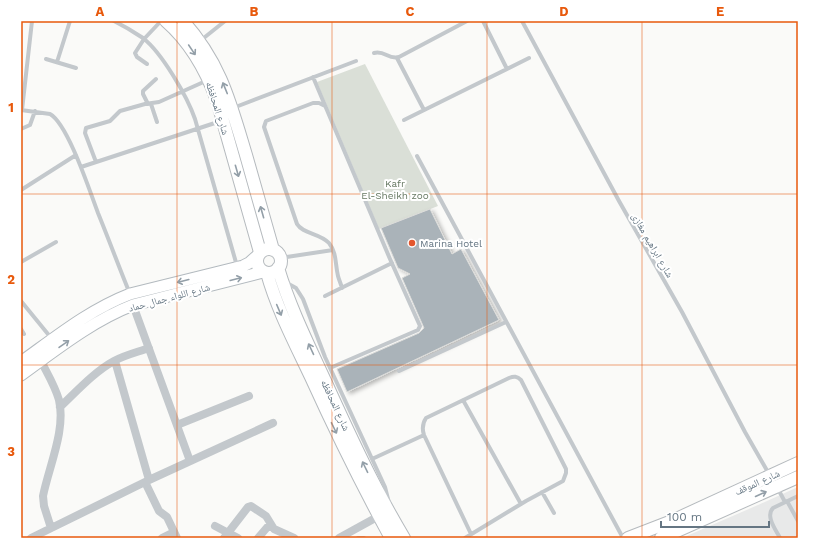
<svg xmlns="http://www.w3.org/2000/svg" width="819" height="559" font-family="'Work Sans','Noto Naskh Arabic',sans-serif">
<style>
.built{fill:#e8e9e9}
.green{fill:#dadfd7}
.building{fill:#aab3b9;stroke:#dcdcda;filter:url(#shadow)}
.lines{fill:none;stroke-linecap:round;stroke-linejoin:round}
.secondary-casing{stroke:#b3babf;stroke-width:13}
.primary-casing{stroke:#b5babe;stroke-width:14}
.lane{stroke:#c3c8cc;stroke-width:4}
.street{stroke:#c3c8cc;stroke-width:8}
.secondary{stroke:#fff;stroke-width:11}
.primary{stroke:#fff;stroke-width:12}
.oneway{stroke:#939fa8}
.grid{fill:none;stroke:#e8590c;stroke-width:1;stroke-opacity:0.55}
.poi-dot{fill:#e4572e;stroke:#fff;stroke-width:1.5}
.labels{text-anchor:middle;stroke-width:4;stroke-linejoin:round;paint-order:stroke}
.street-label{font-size:10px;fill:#657683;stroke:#fff}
.park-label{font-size:10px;fill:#687a64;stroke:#fff}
.poi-label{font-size:10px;fill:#657683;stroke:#fff;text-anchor:start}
.neatline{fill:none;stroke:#e8590c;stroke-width:1.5}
.grid-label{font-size:13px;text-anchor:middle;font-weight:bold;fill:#e8590c}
</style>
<defs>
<filter id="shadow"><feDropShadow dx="3" dy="2" stdDeviation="2" flood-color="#0004"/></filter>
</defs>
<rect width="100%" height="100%" fill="#fafaf8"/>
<path class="built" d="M798,487V538H682L758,505Z"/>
<path class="green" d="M365,64L438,206L379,229L317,82Z"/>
<path class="building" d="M430,209L452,254L461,249L499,320L347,392L337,369L419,333L424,328L402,278L410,274L398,268L381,228Z"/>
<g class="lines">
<defs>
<path id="secondary" d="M21,362C56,337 89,310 130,294L243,266L249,263L258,255
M21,375C57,349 92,321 133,305L263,272"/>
<path id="primary" d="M166,21C190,42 206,70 217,100L260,252
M183,21C221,64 230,102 246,155C255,187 264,218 273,250
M257 261a12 12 0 1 1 24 0a12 12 0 1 1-24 0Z
M278,268C290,308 309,346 326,383C350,436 374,488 404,538
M267,273C277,309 295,343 311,377C336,432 362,485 391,538
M628,538L672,521L798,463
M661,538L798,477"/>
</defs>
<use href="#secondary" class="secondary-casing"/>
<use href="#primary" class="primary-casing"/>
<path class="lane" d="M114,21C124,26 134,32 143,38C162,53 187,96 195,119L237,266
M483,21L507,69
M522,21L619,201L682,312L745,432L769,474
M200,41L225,21
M374,53C385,50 388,60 399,57L467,21
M397,58L424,110
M46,59L76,68
M57,62L70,21
M147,64L137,57L135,53L144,39L161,21
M313,77L390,259L420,326L418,330L330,368
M148,104L143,94V91L156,79
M151,104L157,122
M325,106L319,103H313L266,121L264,127L297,224C303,234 320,233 329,243C337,253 335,264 338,276C339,280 341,284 342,288
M233,108L356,61
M21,110L50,114C68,124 90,192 98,213C109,240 119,267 130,294
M22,110L32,21
M404,120L529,58
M21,129L30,125L35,111
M417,156L623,538
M96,162L85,133L86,128L110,121L120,111L145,104L159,102L208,80
M81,167L221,121
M21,190L76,155
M280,258L333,250
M21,262L56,242
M285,282L296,288L303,299L325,357L385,487L389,503
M325,296L392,263
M21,301L52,339
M21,329L24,334
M399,371L506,322
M463,400L521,504
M372,459L424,435
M777,487L785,502
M542,492L554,513
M787,501L798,521
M358,538H364
M465,538L526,501L563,481L566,473V469L521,380C517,376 514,376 509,378L426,418C422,424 422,429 424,435L471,534
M780,538C776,530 765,516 773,508L798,496"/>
<path class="street" d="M133,305L190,461
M41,361C47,373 55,386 59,400C66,430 49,466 43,496L44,506L51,528
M115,361L149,480
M60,407C77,391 94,372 114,361C125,355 138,352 149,348
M177,425L249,396
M145,482L159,511L167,517L177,538
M215,526L238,538
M31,538L149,480L273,423
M162,538L174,532
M224,538L248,507L251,506L266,516L274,529L294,538
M258,538L270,524
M339,538L379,516"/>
<use href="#secondary" class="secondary"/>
<use href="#primary" class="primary"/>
</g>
<defs><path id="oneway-shaft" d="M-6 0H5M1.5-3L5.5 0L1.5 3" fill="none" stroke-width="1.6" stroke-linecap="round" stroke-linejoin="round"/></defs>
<g class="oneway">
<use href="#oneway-shaft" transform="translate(192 50) rotate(56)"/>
<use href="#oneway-shaft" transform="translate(225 88) rotate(-112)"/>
<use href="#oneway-shaft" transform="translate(237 171) rotate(74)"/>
<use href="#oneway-shaft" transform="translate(262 212) rotate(-106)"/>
<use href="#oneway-shaft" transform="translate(236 279) rotate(-14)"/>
<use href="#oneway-shaft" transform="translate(183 281) rotate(166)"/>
<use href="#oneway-shaft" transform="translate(279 310) rotate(67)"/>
<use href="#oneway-shaft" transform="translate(64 344) rotate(-35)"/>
<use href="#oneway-shaft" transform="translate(311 349) rotate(-115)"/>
<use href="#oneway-shaft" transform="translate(334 428) rotate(64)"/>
<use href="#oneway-shaft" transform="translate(365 467) rotate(-116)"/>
<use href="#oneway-shaft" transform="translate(761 494) rotate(-24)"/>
</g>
<path class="grid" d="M177,21V538M332,21V538M487,21V538M642,21V538M21,194H798M21,365H798"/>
<circle class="poi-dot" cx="412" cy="243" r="4"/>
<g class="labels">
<g class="street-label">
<text transform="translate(218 108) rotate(72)" y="4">شارع المحافظه</text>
<text transform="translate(653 245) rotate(60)" y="4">شارع ابراهيم مغازى</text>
<text transform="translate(169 297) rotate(-15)" y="4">شارع اللواء جمال حماد</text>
<text transform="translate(336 405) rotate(65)" y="4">شارع المحافظه</text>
<text transform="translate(757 482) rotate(-24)" y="4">شارع الموقف</text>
</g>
<g class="park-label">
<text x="395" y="187">Kafr<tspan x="395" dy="12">El-Sheikh zoo</tspan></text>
</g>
<g class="poi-label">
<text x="420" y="247">Marina Hotel</text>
</g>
</g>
<rect width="819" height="559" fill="none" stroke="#ffffff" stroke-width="44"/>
<path d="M661 521v6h108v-6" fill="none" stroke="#657683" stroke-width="2"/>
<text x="667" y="521" font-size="12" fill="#657683" stroke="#ffffff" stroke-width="3" paint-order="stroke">100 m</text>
<rect x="22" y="22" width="775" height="515" class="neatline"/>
<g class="grid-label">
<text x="100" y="16">A</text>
<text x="254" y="16">B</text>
<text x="410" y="16">C</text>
<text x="564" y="16">D</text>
<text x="720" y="16">E</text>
<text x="11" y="112">1</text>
<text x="11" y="284">2</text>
<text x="11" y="456">3</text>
</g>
</svg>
